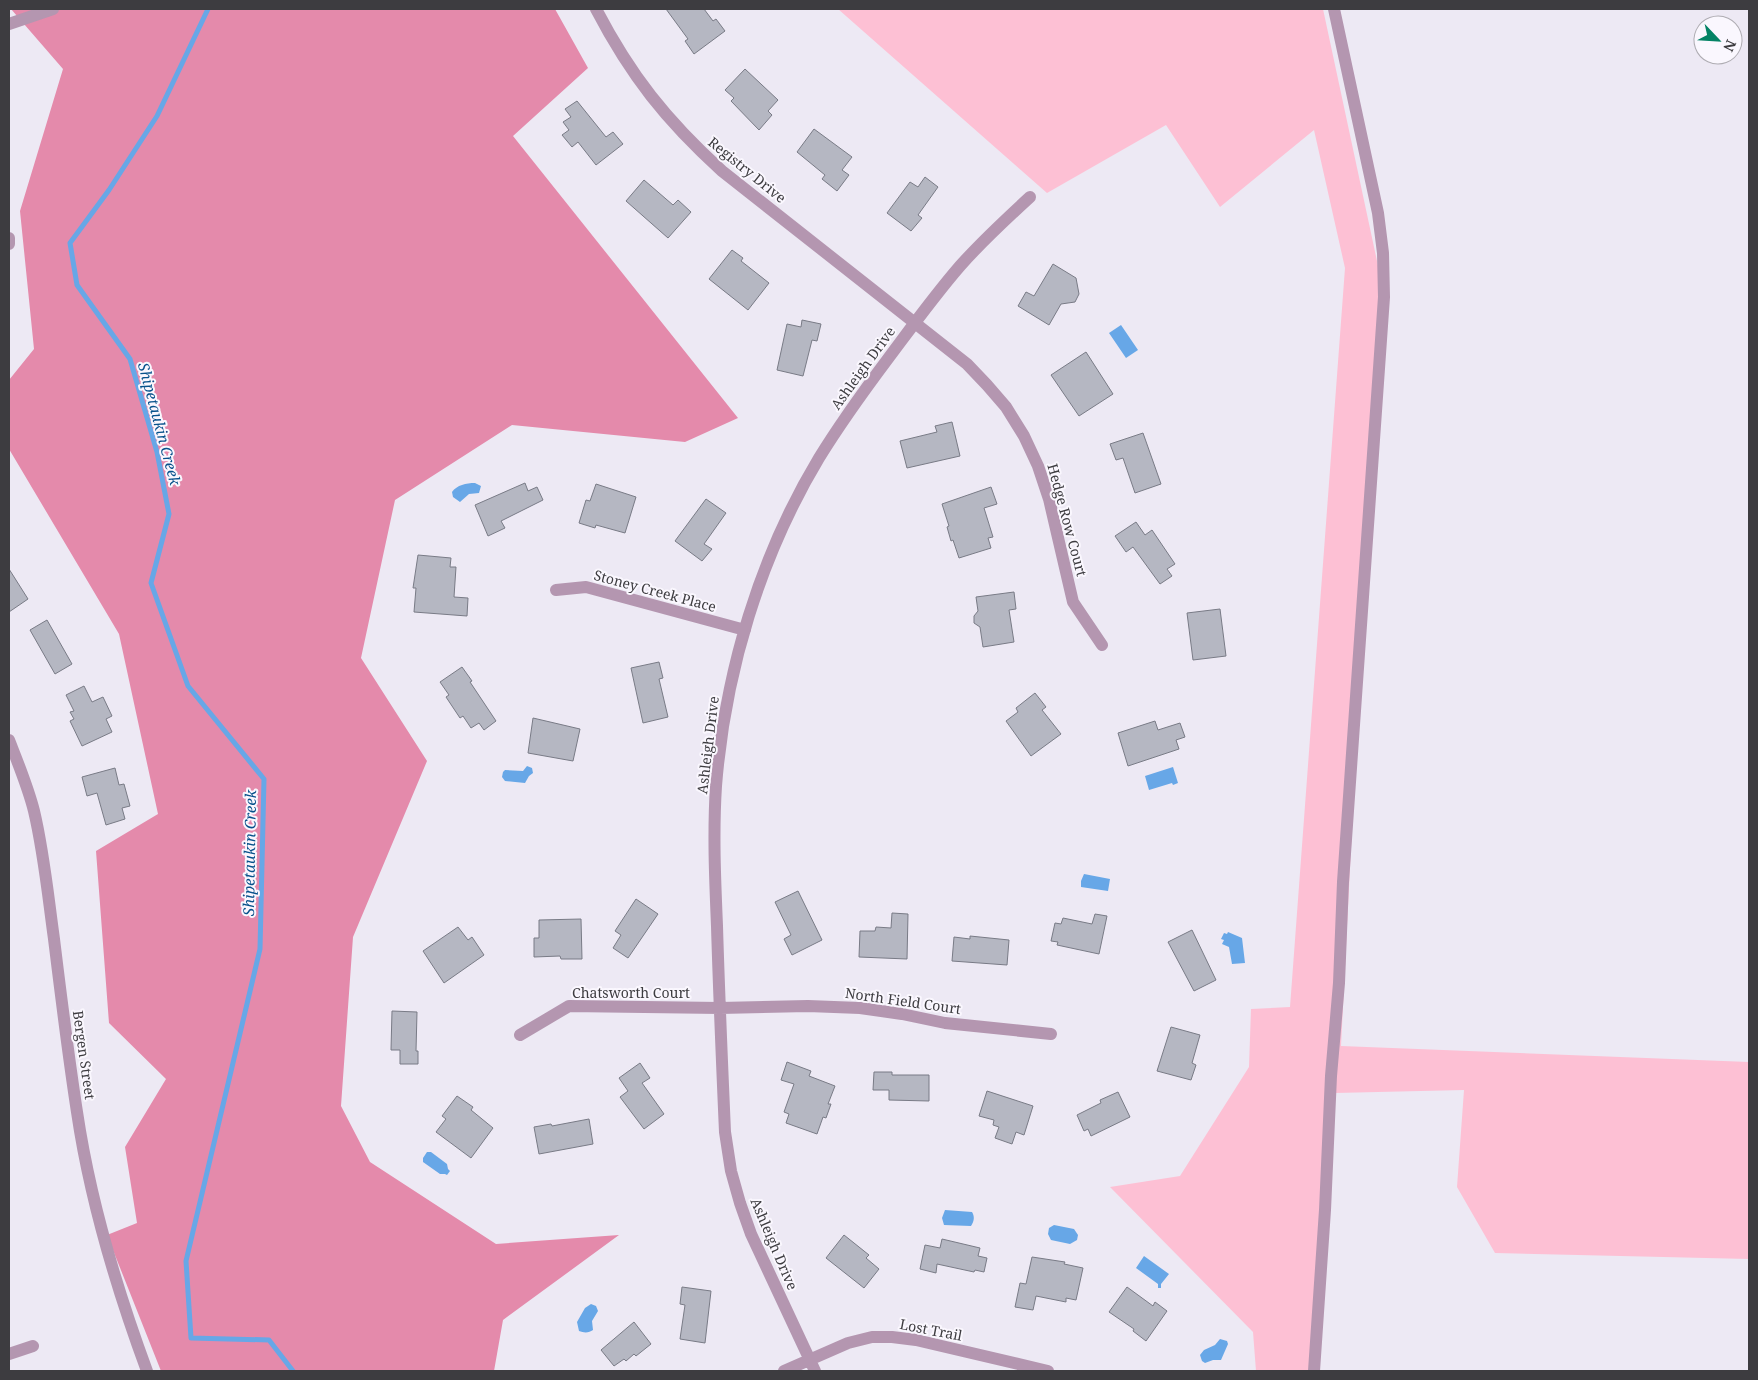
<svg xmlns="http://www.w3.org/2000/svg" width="1758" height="1380" font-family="'Noto Serif',serif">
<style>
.green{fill:#fdc0d4}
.forest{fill:#e48aab}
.water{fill:#67a7e7}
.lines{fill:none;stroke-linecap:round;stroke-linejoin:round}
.stream{stroke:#67a7e7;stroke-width:5}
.building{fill:#b5b7c2;stroke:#797b86}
.minor{stroke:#b496b0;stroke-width:12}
.labels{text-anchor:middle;stroke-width:4;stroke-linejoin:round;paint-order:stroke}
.street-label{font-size:14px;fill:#3d3c40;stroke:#faf7fe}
.water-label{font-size:15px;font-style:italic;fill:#07518b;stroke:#faf7fe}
</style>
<rect width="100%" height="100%" fill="#ede9f4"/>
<path class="green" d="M838,9H1323L1380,275L1341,1046L1749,1062V1259L1495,1253L1457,1187L1464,1090L1335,1093L1312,1371H1256L1253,1332L1110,1187L1180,1176L1249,1067L1251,1009L1290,1007L1345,268L1314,130L1220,207L1166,125L1047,193Z"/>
<path class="forest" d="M11,9H555L588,68L513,136L738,418L685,442L512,425L395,500L361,658L427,761L353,937L341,1106L370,1162L496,1244L619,1235L503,1320L494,1371H161L107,1235L137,1223L125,1147L166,1079L109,1023L96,851L158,814L119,634L9,449V380L34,349L20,211L63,69Z"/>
<path class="water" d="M1121,325L1138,350L1126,358L1109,333Z
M475,483L481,486L479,493L469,494L460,502L453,497L452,492C457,485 466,483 475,483Z
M527,766L532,768L533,773L529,776L525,783L505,781L502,777L503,772L505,770L523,771Z
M1173,767L1178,783L1173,785L1172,783L1149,790L1145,776Z
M1084,874L1110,879L1108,891L1081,887V881Z
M1228,932L1242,938L1245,963L1232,964L1229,947L1222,944L1224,940L1221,939L1224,933L1227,934Z
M427,1152H431L447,1164L448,1169L450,1171L447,1175L445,1174H440L423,1162V1158Z
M945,1210L972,1212C975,1217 974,1221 971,1226L944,1225L942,1218Z
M1054,1225L1074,1229L1078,1235L1077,1240L1070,1244L1051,1240L1048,1234L1049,1228Z
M1144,1256L1169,1274L1161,1284V1288H1158V1284L1136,1268Z
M591,1304L596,1306L598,1311L592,1321L593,1330C589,1333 584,1333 579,1331L577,1322L585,1308Z
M1220,1339L1227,1341L1228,1344L1221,1360H1213L1205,1363L1202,1361L1200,1355L1204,1350L1215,1345Z"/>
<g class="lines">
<path class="stream" d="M208,9L157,116L109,190L70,243L77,285L130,359L157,452L169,514L151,583L188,686L264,779L260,949L186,1261L191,1338L269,1340L293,1371"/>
</g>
<path class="building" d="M666,9H704L713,21L716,19L725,31L694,54L685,41L688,39Z
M745,69L778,100L768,111L772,115L759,130L731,101L734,98L725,90Z
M577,101L606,137L613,132L623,144L596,165L578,142L572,147L562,135L569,130L563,122L571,117L565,109Z
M814,129L852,157L842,170L849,175L837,191L822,179L825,175L797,152Z
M925,177L938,187L918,215L922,218L911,231L887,213L910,182L918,187Z
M644,180L673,205L678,200L691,212L668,238L626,201Z
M732,250L743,258L741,261L769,283L748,310L709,279Z
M1053,264L1076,278L1079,294L1075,302L1061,304L1049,325L1018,306L1026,292L1034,296Z
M802,320L821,324L817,341L812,340L803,376L777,370L787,324L801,327Z
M1086,352L1113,394L1079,416L1051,375Z
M952,422L960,456L907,468L900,441L937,432L935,426Z
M1143,433L1161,484L1135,493L1123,458L1116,460L1110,444Z
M525,483L528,491L537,487L543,500L501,521L505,528L488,536L475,505Z
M596,484L636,497L625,533L596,525L595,528L579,523L586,500L590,501Z
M991,487L997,504L984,508L993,537L988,538L991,548L959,558L953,540L951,541L947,527L949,526L942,504Z
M706,499L726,513L704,544L712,549L702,561L675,541Z
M1136,522L1145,535L1152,530L1175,564L1167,569L1172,576L1160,584L1133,547L1126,552L1115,536Z
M418,555L451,558L450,567H456L454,597L468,598L467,616L414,612L416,588H413Z
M9,569L28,599L9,612Z
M1014,592L1016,609L1009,610L1014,642L983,647L980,627L974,623V616L978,611L976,597Z
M1220,609L1226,656L1193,660L1187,613Z
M47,620L72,664L55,674L30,630Z
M659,662L663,678L659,679L668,717L643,723L631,668Z
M462,667L472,681L470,682L496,721L484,730L479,723L471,728L463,716L460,718L446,697L449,695L440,682Z
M84,686L92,702L103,697L112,716L106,719L112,732L82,746L70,721L74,719L70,712L74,711L66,695Z
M1035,693L1046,707L1042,710L1061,734L1031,756L1006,721L1018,712L1016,708Z
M533,718L580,729L573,761L528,753Z
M1155,721L1158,730L1180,723L1185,737L1176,740L1179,749L1128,766L1118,733Z
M115,768L119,785L124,784L130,806L122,808L125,819L106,825L97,793L87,796L82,777Z
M798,891L822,940L792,955L784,939L791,935L775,902Z
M636,899L658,914L628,958L613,948L621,935L615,931Z
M892,913L908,914L907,959L859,957L860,931H875L876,927L891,928Z
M1095,914L1107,916L1099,954L1057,945L1058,942L1051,941L1055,923L1061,924L1063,918L1092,924Z
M581,919L582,959H561L560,956L534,957V938H539V920Z
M458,927L468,940L472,937L484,955L444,983L423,951Z
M1192,930L1216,980L1194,991L1168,942Z
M970,936L1009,940L1007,965L952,961L954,937L970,939Z
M392,1011L417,1012L416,1051H418V1064H400V1050H391Z
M1171,1027L1200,1035L1192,1063L1196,1065L1191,1080L1157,1071Z
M787,1062L811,1071L809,1076L835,1086L828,1104H831L826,1118L823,1117L817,1134L786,1123L789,1114L784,1112L794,1084L781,1080Z
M640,1063L650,1078L642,1083L664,1114L644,1129L620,1097L628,1091L619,1078Z
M874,1072H892V1075H929V1101L889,1100V1090H873Z
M987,1091L1033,1106L1024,1135L1016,1132L1012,1144L995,1138L999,1127L993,1125L994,1120L979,1116Z
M1118,1092L1130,1117L1091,1136L1088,1129L1084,1131L1077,1115L1101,1103L1100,1100Z
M457,1096L473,1107L471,1110L493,1128L471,1158L436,1132L446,1119L442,1116Z
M589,1119L593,1144L539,1154L534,1127L551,1124L552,1126Z
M844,1235L869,1255L866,1258L879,1269L864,1288L826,1258Z
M942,1239L980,1248L978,1256L987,1258L984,1272L975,1270L974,1272L937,1264L936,1273L920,1269L925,1245L940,1248Z
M1032,1257L1065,1262L1064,1264L1083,1268L1076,1300L1066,1298V1302L1036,1296L1033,1310L1015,1307L1020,1283L1026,1284Z
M682,1287L711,1291L705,1343L680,1339L685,1305L680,1304Z
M1127,1287L1153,1306L1155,1302L1167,1311L1146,1341L1133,1331L1134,1329L1109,1312Z
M634,1322L651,1344L636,1356L634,1354L626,1361L624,1359L614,1366L601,1350Z"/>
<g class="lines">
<path class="minor" d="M596,9C631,76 666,120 722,171L967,364L987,385L1006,407L1024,436L1038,466L1049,499L1073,602L1102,645
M9,24L53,9
M9,238V244
M556,590L586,587L745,630
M9,740C18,763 28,787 34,811C44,853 48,896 54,939C61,996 68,1054 77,1112C90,1200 116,1287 147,1371
M520,1035L569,1006L720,1008L808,1006L860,1008L902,1014L945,1023L1051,1034
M9,1354L33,1346
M784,1371L848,1343L872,1337H892L916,1340L1048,1371
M815,1371L751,1234L740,1203L731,1171L725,1132C722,1063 719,995 717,926C715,879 713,832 716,786C725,672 760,556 819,458C840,424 863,392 887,360C911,328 934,296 960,266C982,241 1006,219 1030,197
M1314,1371L1325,1210L1331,1076L1339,983L1343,882L1384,297L1383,253L1378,213L1334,9"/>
</g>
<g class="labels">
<g class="street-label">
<text transform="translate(747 170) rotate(39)" y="5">Registry Drive</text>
<text transform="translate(863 368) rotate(-54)" y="5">Ashleigh Drive</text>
<text transform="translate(1067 520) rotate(75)" y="5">Hedge Row Court</text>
<text transform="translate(655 591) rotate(15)" y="5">Stoney Creek Place</text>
<text transform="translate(708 745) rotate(-83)" y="5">Ashleigh Drive</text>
<text x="631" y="998">Chatsworth Court</text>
<text transform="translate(903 1001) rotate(8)" y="5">North Field Court</text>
<text transform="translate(84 1055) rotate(82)" y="5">Bergen Street</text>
<text transform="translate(774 1244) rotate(67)" y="5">Ashleigh Drive</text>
<text transform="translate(931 1330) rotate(11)" y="5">Lost Trail</text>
</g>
<g class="water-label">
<text transform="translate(159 424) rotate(75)" y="5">Shipetaukin Creek</text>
<text transform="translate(250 853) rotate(-89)" y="5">Shipetaukin Creek</text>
</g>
</g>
<rect width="1758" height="1380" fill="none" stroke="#3d3c40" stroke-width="20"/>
<g transform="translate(1718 40) rotate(115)"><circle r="24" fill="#faf7fe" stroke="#aeacb2"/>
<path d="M0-4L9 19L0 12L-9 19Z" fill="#048365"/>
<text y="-8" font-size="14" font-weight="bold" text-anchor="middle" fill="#3d3c40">N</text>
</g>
</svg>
